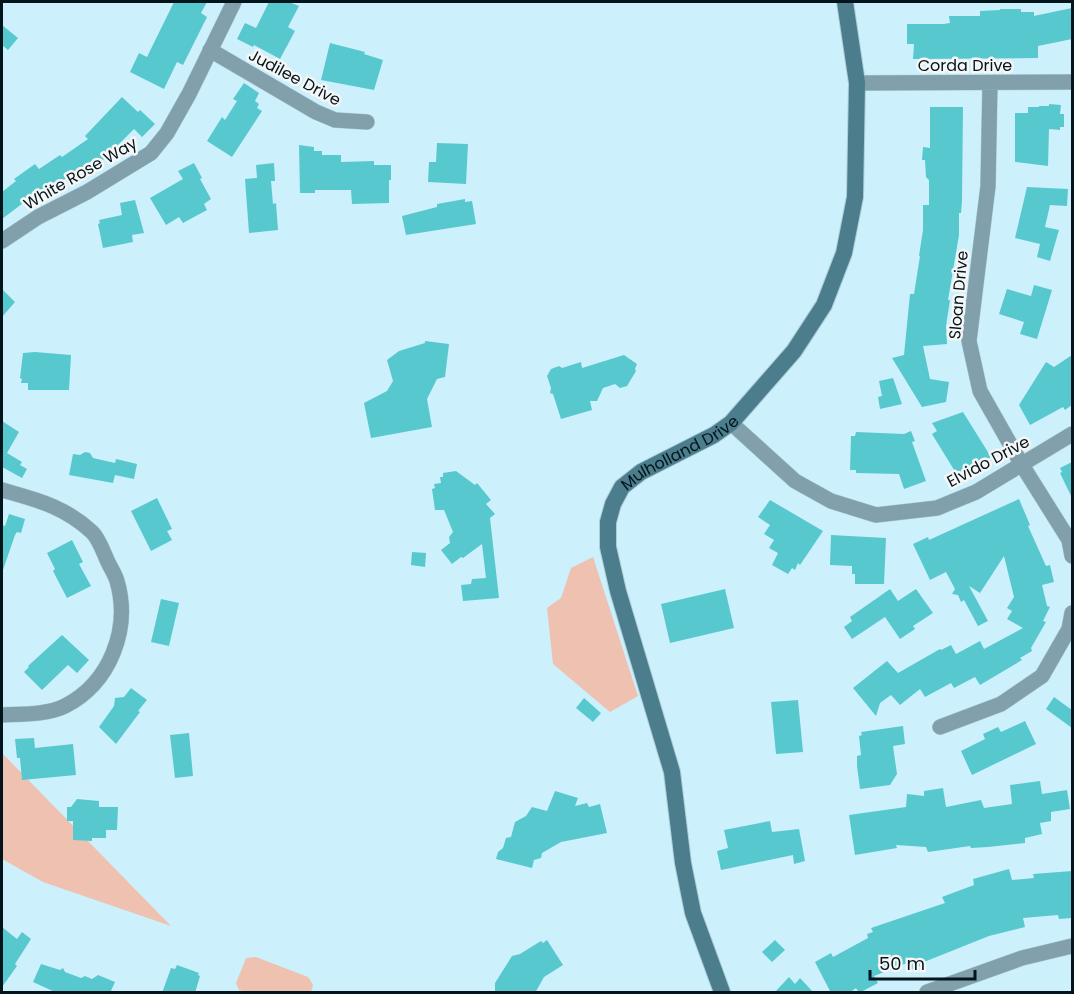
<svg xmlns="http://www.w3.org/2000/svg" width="1074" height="994" font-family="Poppins,sans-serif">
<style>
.green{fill:#eec1b0}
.building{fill:#58c8cf}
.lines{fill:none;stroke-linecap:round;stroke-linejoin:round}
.minor-casing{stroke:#accdd8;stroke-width:16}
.secondary-casing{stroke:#accdd8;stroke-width:18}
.minor{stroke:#81a0ab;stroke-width:15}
.secondary{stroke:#4c7d8c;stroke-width:16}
.labels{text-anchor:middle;stroke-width:5;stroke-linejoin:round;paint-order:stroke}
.street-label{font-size:16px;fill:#02151c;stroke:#f6f6f6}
</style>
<rect width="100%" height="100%" fill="#ccf0fc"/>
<path class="green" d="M593,557L638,696L610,712L553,664L547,608L561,598L571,568Z
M2,753L171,926L43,882L2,859Z
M256,957L308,977L313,985L311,992H246L239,990L236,983L246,958Z"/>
<path class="building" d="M174,2H207L201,13L207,17L183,65L177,62L164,89L130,72L139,53L147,57Z
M269,2H289L299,6L288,27L295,31L280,59L254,45L253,47L237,39L245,23L256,28Z
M1072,8V39L1038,46V58L913,59L914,44H907V24H944L950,23L949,16H980V11L1000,10V9H1021V12H1034V16Z
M2,25L18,38L8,50L2,45Z
M330,43L365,52L364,54L383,60L374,90L321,80Z
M244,83L259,93L255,101L259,104L257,108L262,111L232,157L207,141L222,117L225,120L237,101L233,99Z
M122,97L138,112L140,110L155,124L142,137L134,129L103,160L102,159L100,161L96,158L30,203L27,200L2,219V192L16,181L14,179L35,164L39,169L60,155L62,157L88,139L85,136Z
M1049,104L1061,105L1060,114H1064V127H1060V130L1049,129L1048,166L1015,162V113H1028V107H1039V106H1049Z
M930,107H963L962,200L961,213H959V235L948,300H950L946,326L947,344L923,346L930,379L949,382L946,402L922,407L892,358L904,355L910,294H914L920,256H919L923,230V205H929V180L926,177L925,160H922L923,147L930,148Z
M437,143L468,144L466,184L428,182L429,162H436Z
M299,145L314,147V151H322V155H341V162L374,161V165H391V180H389V203L352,204L351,190H315V193H300Z
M194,163L202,178L200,179L211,199L204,204L207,210L183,223L179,217L166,225L150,198L183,179L178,171Z
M274,163L275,181H271L273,204L276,203L278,230L249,233L245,179L257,178L256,165Z
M1027,187L1068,189L1067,206L1050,205L1045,227L1059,230L1050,261L1037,257L1040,244L1015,238Z
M465,199V202L472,201L476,224L406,235L402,216L437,207V204Z
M135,200L144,233L132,235L133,242L103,248L98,224L100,223L99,220L122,215L120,203Z
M1034,285L1052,290L1037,339L1020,334L1024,322L999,314L1007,289L1031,296Z
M2,289L15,302L2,317Z
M425,341L449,344L445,377L437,379L427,399L432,427L371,438L364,403L387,391L393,381L387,360L399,351L425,343Z
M35,352L71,355L69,390H28V383H21L22,379L20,378L23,353Z
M624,355L637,364L635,369L636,371L627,386L620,388L615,384L603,388L597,401H590L592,410L561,419L553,394L550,393L551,388L547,376L551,369L559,366L562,368L581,362L582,368Z
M1072,355V405L1065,410L1063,407L1030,425L1019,405L1046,362L1054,367Z
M893,378L902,404L880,409L878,397L882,396L879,381Z
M963,412L991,457L959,478L932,434L937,431L932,423Z
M2,421L19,432L7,453L22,462L20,465L27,469L22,478L2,467Z
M911,431L915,441L912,442L926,481L904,489L899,474L856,473V470H850L851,436H855L856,432L904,434Z
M85,452L90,453L93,458L115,463L116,459L137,464L134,479L115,475L113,483L69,475L73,454L80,455Z
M1072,462V498L1060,473L1062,472L1060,468Z
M456,471L475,485L477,483L491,500L486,504L495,514L490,518L499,598L463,601L461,585L471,584L472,579L486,578L482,544L463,558L461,557L452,564L441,550L450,543L449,537L453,532L444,510H435L432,489L435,488L434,484L441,483L440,477H443V473Z
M157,498L172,529L167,531L172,540L151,551L131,511Z
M1019,499L1030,525L1028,526L1046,566L1050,565L1054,582L1042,585L1047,606L1050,607L1043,621L1046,622L1031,648L1032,651L1020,658L1022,660L980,685L975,677L954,688L951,683L925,697L920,689L900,705L891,695L880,703L876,716L853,688L887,661L898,673L940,649L941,650L951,645L956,654L980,641L984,649L1023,628L1007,619L1012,611L1007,608L1014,597L1004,556L980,593L969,586L988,621L978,626L964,600L961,602L958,595L952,594L955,589L946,572L930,580L913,544L928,537L929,540Z
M770,500L823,531L800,565L798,563L795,570L792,568L788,574L772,565L778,553L769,548L774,540L764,534L770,525L758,517Z
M9,514L25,519L21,533L17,532L15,535L3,570H2V525L5,526Z
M831,535L886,538L884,584H855V574H852V566L830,565Z
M72,540L83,562L79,564L91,586L67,598L53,571L55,569L47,553Z
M412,552L426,553L425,567L411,565Z
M725,589L734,628L670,643L661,604Z
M890,589L898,601L916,589L933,613L913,626L915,629L900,639L885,617L852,639L844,627L852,621L850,617Z
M161,599L179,603L169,646L151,642Z
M62,635L89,660L77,673L68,665L42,690L24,672L29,667L28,666Z
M131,688L147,700L138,711L140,712L116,744L99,727L114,706L115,698L124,697Z
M1054,697L1072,710V728L1046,709Z
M584,698L601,713L593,722L576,708Z
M798,700L803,752L776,754L771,702Z
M1025,721L1036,744L972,775L961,751L985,739L983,734L998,727L1001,732Z
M903,726L905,744L893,746L897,774L890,785L860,789L857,766V756L861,755L859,736L862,735L861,732Z
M189,733L193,776L175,778L170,735Z
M34,738L35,748L73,744L76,775L22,780L20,758H17L15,739Z
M1040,781L1042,794L1067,790L1070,809L1051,812V821L1040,823L1042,834L1025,838V843L988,847L971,848L970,846L928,852L926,847L896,845L897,848L855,855L849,815L906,807L907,794L924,796V791L943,788L946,807L981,800L984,808L1012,804L1010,785Z
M555,791L578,798L575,806L587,803L589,807L600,804L607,833L561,842L542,853L541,858L534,860L532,868L496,859L498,852L503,848L506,838L511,837L515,822L526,816L532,807L547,811Z
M77,799L99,801V807H118L117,830H106V838H92V841L73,840V821H67V807H71Z
M770,821L772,832L799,829L805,861L794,864L793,855L721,870L717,851L728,848L724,830Z
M1009,869L1012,880L1034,878L1033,874L1072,871V918L1059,919L1058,915L1023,918L1025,927L989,936L924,962L925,964L910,970L907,963L874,976L878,983L859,993L856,988L849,993H831L815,962L831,953L833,957L868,938L867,934L873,932L871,928L945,903L942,897L974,885L973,879Z
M2,927L17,939L22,932L31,939L15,964L17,966L2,987Z
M547,940L563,965L544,977L535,993H495V983L512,956L520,954L541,941L543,943Z
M775,940L785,950L772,962L762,952Z
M41,964L60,970L63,968L65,972L81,978L85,976L92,979L98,975L115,982L110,993H57L33,982Z
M177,965L199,973L198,975L200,976L195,993H162L171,968L175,969Z
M789,977L795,984L800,978L814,993H774Z"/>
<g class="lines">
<defs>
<path id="minor" d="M210,50L316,112L335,120L367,122
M857,83L1072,82
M990,83L988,186L969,341L980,391L1022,465L1069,540L1072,556
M2,241L38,217L87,192L151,153L167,133L189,94L234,2
M731,423L795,481L831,501L876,515L937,508L976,492L1072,434
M2,490C37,500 64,506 92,532C99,539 103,551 107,560C110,567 115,574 117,581C131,629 110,683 65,706C47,715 21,714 2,715
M940,727L1001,704L1042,676L1069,629L1072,613
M927,992L1022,958L1072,946"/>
<g id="secondary">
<path id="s1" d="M722,992L693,913L683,863L672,772L618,591L608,547V522L613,504L622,487L641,472L714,435L731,423L794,351L824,305L844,253L855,197L857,83L845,2"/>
</g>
</defs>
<use href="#minor" class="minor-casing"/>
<use href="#secondary" class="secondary-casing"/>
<use href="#minor" class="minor"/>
<use href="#secondary" class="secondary"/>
</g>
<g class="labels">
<g class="street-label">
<text x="965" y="71">Corda Drive</text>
<text transform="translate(295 77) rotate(28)" y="6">Judilee Drive</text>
<text transform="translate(80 173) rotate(-30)" y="6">White Rose Way</text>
<text transform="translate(958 295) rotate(-85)" y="6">Sloan Drive</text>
<text dy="6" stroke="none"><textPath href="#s1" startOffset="591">Mulholland Drive</textPath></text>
<text transform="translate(988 461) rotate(-28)" y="6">Elvido Drive</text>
</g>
</g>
<rect width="1074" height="994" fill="none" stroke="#02151c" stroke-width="6"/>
<path d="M870 970v9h105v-9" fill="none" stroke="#02151c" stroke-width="3"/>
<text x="879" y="970" font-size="18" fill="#02151c" stroke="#f6f6f6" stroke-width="4.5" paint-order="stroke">50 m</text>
</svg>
